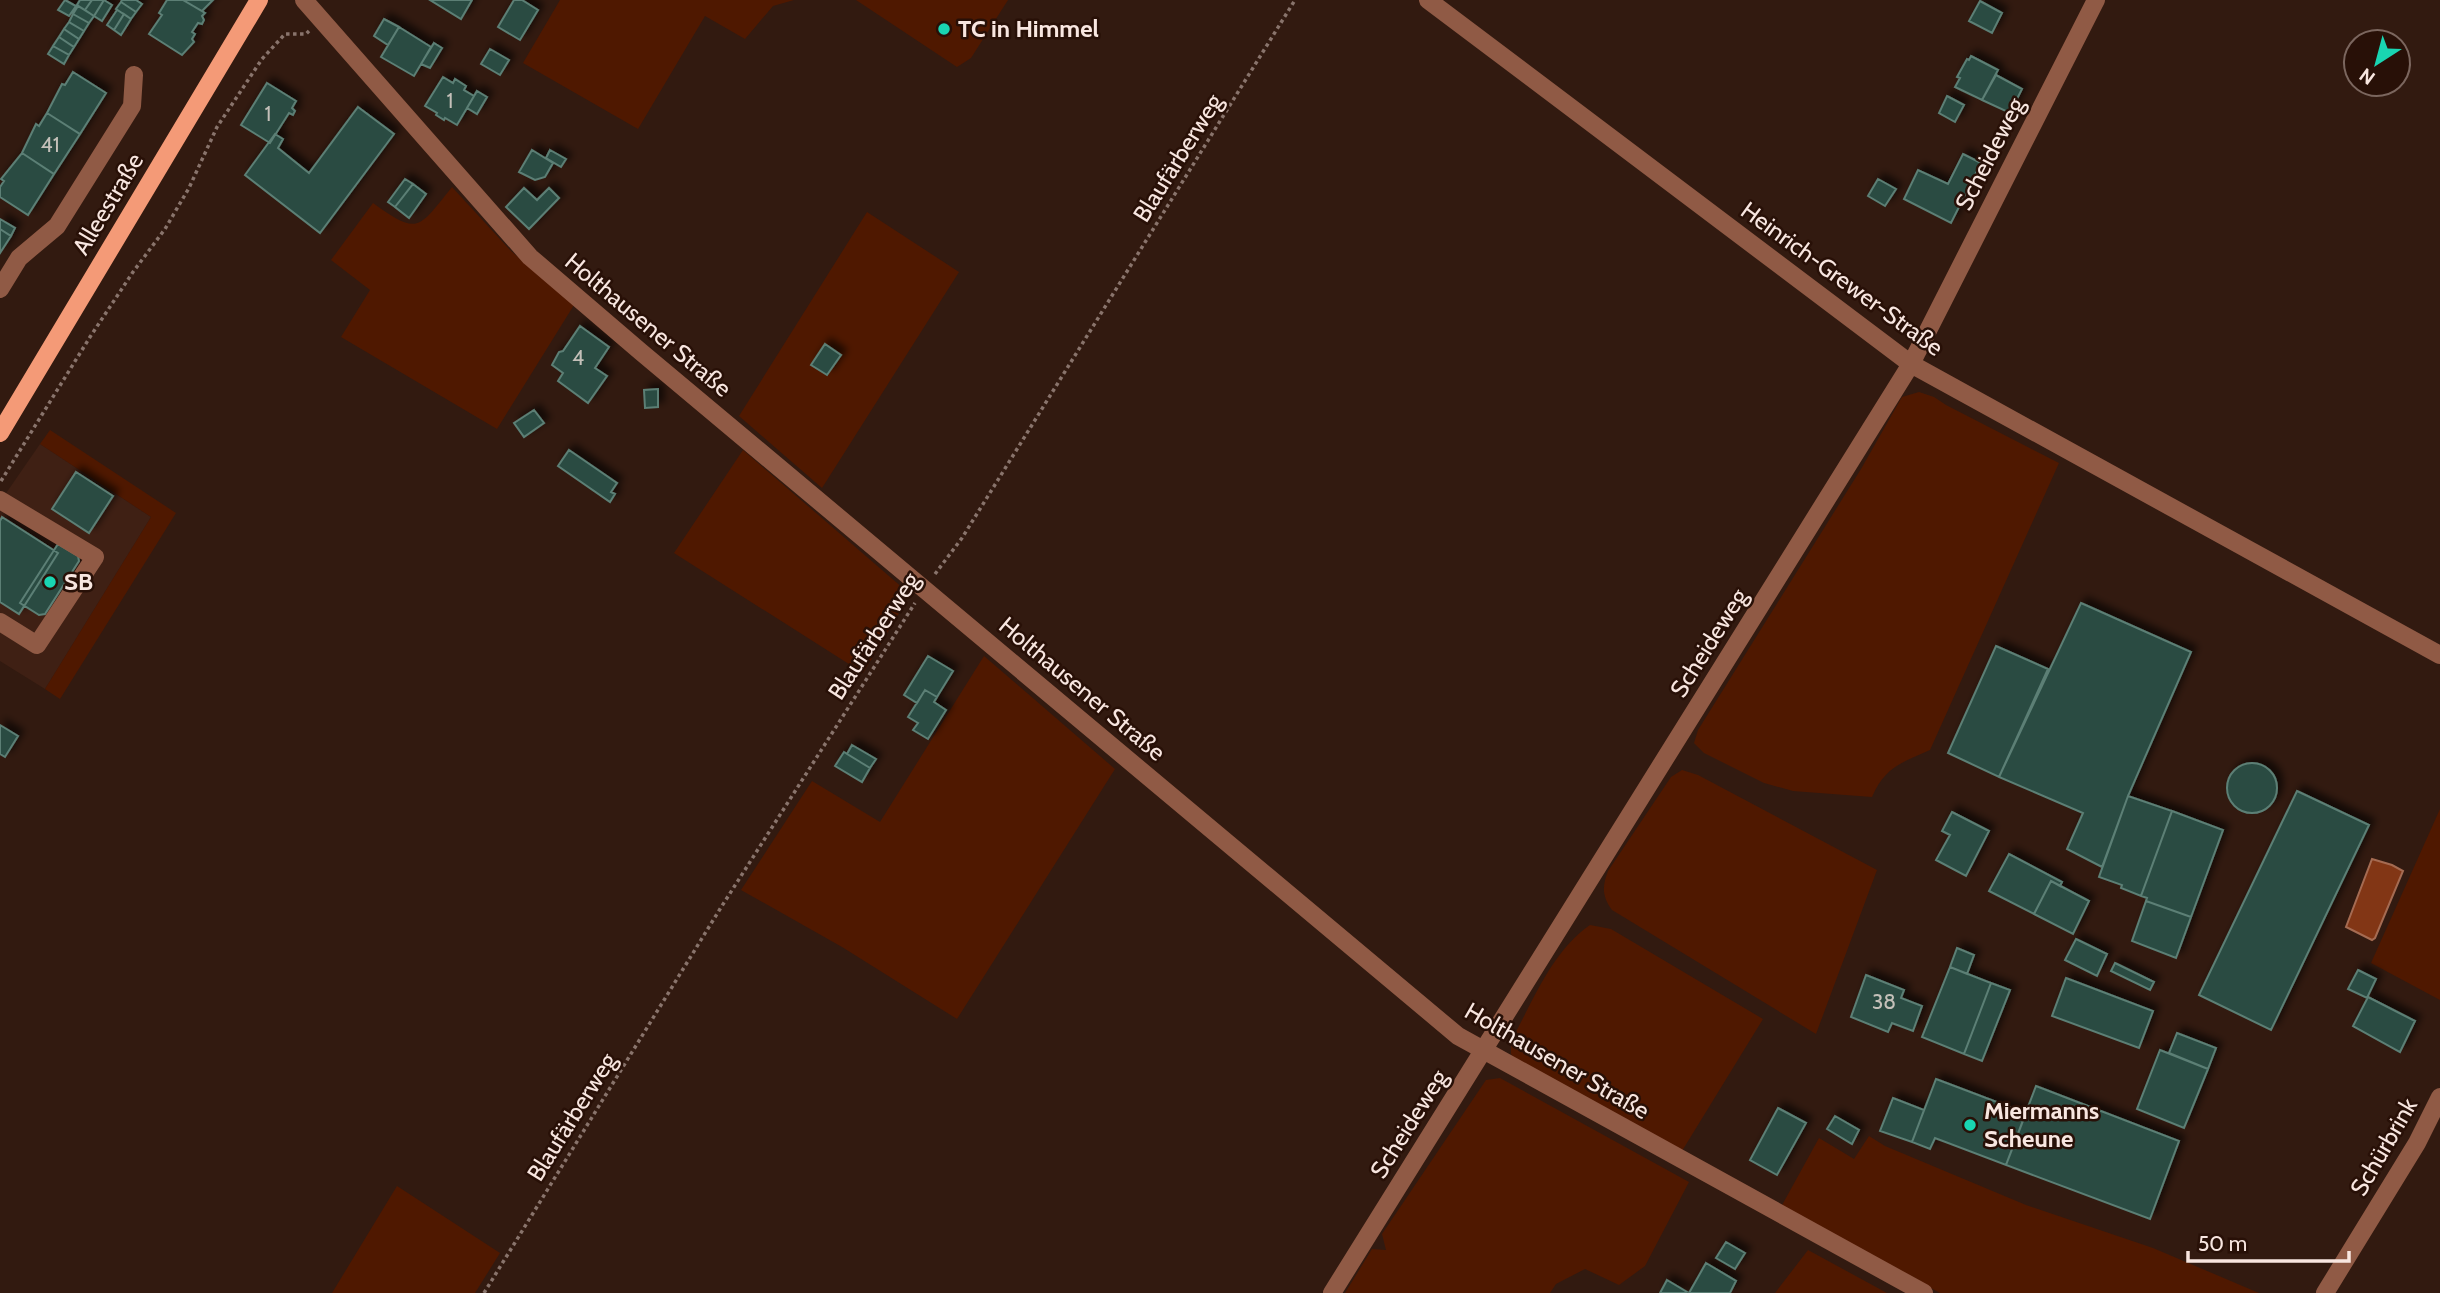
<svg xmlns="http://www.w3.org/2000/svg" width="2440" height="1293" font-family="Cabin,sans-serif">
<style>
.built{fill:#3f2014}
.green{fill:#4f1800}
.water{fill:#823615;stroke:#a56b52;stroke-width:2}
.building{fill:#2a4c43;stroke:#5c7f75;stroke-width:2;filter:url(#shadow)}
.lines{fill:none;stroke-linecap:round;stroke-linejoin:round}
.path{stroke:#89746c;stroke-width:3.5;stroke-dasharray:3.5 3.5;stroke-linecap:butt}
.minor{stroke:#905a45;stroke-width:18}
.major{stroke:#f49a77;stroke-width:18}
.poi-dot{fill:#19d5b2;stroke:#281007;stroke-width:2.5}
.labels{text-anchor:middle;stroke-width:5;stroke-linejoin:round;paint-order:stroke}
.number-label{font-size:21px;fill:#c4c0b9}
.poi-label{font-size:24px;font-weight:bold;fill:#f8e6e0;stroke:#281007;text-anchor:start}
.street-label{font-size:24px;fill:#f8e6e0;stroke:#281007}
</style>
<defs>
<filter id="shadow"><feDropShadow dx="5.5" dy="-5.5" stdDeviation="3.5" flood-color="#0009"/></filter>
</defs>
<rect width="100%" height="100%" fill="#321a10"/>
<path class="built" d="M40,444L151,517L45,689L0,661V502Z"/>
<path class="green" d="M560,0H794L773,6L745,39L705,16L638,129L523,63Z
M856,0H1008L971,58L957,67Z
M452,187L511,251L574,305L497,429L341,337L370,290L331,260L373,203C419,236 418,229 452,187Z
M867,212L959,272L822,488L739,416Z
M1919,392L1934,397L1946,405L2059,463L1930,750C1901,763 1885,767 1872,797L1793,791L1764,783L1704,753L1694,743L1698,730L1861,469L1902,397Z
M50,430L176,513L60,699L45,689L151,517L40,444Z
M743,450L904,589V605L863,673L674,553Z
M984,656L1115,769L957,1019L842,947L741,890L812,781L880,822Z
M1682,770L1698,775L1877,870L1816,1034L1612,910C1602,896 1602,887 1608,871L1671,777Z
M2440,809V1000L2371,963Z
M1590,925L1611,929L1763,1019L1682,1151L1514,1058L1511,1054V1041C1533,1001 1552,951 1590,925Z
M1500,1078L1689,1182L1645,1266L1619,1285L1585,1269L1556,1284L1550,1293H1345L1372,1249L1386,1250L1382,1234L1486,1080Z
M1869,1136L1885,1146L2026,1205L2153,1248L2259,1293H1940L1781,1207L1819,1138L1854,1159Z
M397,1186L500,1253L475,1293H332Z
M1808,1250L1887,1293H1775Z"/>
<path class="water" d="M2372,859L2392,865L2403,871L2375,938L2372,940L2346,927Z"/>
<path class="building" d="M65,0L76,6L69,16L58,10Z
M80,0H92L85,10L77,5Z
M92,0H104L94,16L85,10Z
M104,0L112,5L102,21L94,16Z
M122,0H136L142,4L136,12L121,2Z
M167,0H183L205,13L202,16L204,20L202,24L198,23L192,32L195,34L192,39L194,42L182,55L149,34L162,15L159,13Z
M183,0H213L202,11Z
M430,0H472L461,19Z
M514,0H522L538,10L520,40L498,27Z
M1980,1L2002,13L1992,33L1969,21Z
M121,2L136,12L131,19L116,9Z
M78,6L94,16L89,23L73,14Z
M117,10L124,14L114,30L107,25Z
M73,14L89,23L84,31L69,22Z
M124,14L131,19L121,35L114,30Z
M384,19L399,27L388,45L374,36Z
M69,22L84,31L79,39L64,29Z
M399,27L431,47L414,76L381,57Z
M64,29L79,39L74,47L59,37Z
M59,37L74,47L69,55L53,46Z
M434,43L442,48L430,68L421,64Z
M53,46L69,55L64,64L48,54Z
M490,49L509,60L500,75L481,64Z
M1971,56L1998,70L1982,100L1955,87L1960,78L1957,77L1967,59L1969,60Z
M73,72L106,93L80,134L47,113L62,84L65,85Z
M1996,75L2022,89L2010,113L1982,100Z
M443,77L453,83L455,79L466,86L464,90L474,96L457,125L445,118L444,120L436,115L437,113L425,106Z
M267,83L296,101L292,108L295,111L293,115L289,113L270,143L241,125Z
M477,91L487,97L477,114L467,108Z
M1947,96L1964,105L1955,122L1939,113Z
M358,107L394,134L320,233L245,175L275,134L283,139L278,148L309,173Z
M47,113L80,134L54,174L22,153L36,124L39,126Z
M532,150L553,163L545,177L535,180L519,172Z
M550,150L566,159L561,167L546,158Z
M22,153L54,174L28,215L0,197V187L4,181L1,179Z
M1963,154L1981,163L1951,223L1904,199L1918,170L1948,184Z
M405,179L413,184L395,207L388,202Z
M1878,179L1896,189L1885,206L1868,196Z
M413,184L426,194L409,218L395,207Z
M524,188L537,200L549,188L559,198L529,229L506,207Z
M0,219L15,228L11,236L0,229Z
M0,229L11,236L0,253Z
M580,326L609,347L595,368L607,376L588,403L558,381L563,373L552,365L559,352L563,351Z
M825,344L841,355L827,375L811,365Z
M658,389V407L645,408L644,390Z
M534,410L544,423L524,437L514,423Z
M569,450L617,483L611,492L615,494L610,502L558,466Z
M76,472L113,496L89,533L52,509Z
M2,517L58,553L19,614L0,602V521Z
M58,544L78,556L79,561L45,614L39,615L20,603Z
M2081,603L2191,652L2128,796L2102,867L2067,849L2083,813L1999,777Z
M1996,646L2048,669L1999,777L1948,753Z
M928,656L953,671L937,697L925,690L917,703L904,695Z
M925,690L937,697L934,702L946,710L928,739L913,730L918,723L908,717Z
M0,725L18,736L5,757L0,754Z
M852,745L876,759L870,768L847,754Z
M844,752L870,768L862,782L835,766Z
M2227 788a25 25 0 1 1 50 0a25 25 0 1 1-50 0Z
M2297,791L2369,825L2271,1030L2199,995Z
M2128,796L2172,811L2141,896L2121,888L2122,885L2099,877Z
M2172,811L2223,830L2191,917L2146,901L2147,898L2141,896Z
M1952,812L1989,831L1966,876L1936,860L1950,835L1942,831Z
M2009,854L2062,882L2060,886L2051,881L2034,914L1989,891Z
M2051,881L2089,901L2073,934L2034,914Z
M2146,901L2191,917L2176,958L2132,941Z
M2076,939L2107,954L2097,976L2065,960Z
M1957,948L1974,955L1967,974L1950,967Z
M2115,963L2154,982L2150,990L2111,971Z
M1950,967L1991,983L1964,1054L1922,1037Z
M2358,970L2376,979L2367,998L2348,989Z
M1866,975L1904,990L1901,998L1922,1006L1913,1031L1892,1023L1888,1032L1851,1017Z
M2066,978L2153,1011L2139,1048L2052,1016Z
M1991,983L2010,990L1982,1061L1964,1054Z
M2368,997L2415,1021L2400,1052L2353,1026Z
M2177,1033L2216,1048L2208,1069L2169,1053Z
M2160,1050L2208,1069L2184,1128L2137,1109Z
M1936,1079L2026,1113L2006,1165L1935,1138L1930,1149L1912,1142Z
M2036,1086L2179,1141L2150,1219L2006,1165Z
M1893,1098L1924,1110L1912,1142L1880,1131Z
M1778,1108L1806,1123L1777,1175L1750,1160Z
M1835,1116L1859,1130L1852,1144L1827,1129Z
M1726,1242L1745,1253L1735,1269L1716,1258Z
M1706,1263L1736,1281L1730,1293H1689Z
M1667,1280L1687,1292L1686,1293H1660Z"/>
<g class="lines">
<path class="path" d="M1,481L90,337L133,272L165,229L189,188L217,127L262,59L285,34H306L309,31
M935,574L962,538L1295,0
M484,1293L720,909L915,603"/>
<path class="minor" d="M304,0L530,257L641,352L1458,1036L1924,1293
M1428,0L1911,364L2440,655
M0,289L19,258L57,226L132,106L134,75
M0,500L95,557L37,645L0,622
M1332,1293L1911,364L2096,0
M2325,1293L2417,1143L2440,1097"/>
<path class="major" d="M0,433L259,0"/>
</g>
<g class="poi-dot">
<circle cx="944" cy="29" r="7"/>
<circle cx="50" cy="582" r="7"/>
<circle cx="1970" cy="1125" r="7"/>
</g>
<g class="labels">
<g class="number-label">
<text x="450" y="108">1</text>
<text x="268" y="121">1</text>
<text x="50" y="152">41</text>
<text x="578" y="365">4</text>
<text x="1884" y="1009">38</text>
</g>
<g class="poi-label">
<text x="958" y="37">TC in Himmel</text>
<text x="64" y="590">SB</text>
<text x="1984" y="1119">Miermanns<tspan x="1984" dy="28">Scheune</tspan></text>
</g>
<g class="street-label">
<text transform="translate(1990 154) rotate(-63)" y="8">Scheideweg</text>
<text transform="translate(1178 158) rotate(-58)" y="8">Blaufärberweg</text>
<text transform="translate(108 204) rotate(-59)" y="8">Alleestraße</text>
<text transform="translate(1842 279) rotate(36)" y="8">Heinrich-Grewer-Straße</text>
<text transform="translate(648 325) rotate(40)" y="8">Holthausener Straße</text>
<text transform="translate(874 636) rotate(-57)" y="8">Blaufärberweg</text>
<text transform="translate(1709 643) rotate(-58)" y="8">Scheideweg</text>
<text transform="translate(1082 689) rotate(40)" y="8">Holthausener Straße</text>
<text transform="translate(1557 1061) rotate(30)" y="8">Holthausener Straße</text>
<text transform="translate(572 1117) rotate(-58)" y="8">Blaufärberweg</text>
<text transform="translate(1409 1124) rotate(-58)" y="8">Scheideweg</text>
<text transform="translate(2384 1147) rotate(-60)" y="8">Schürbrink</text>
</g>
</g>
<g transform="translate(2377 63) rotate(216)"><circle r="33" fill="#281007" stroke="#7b665e" stroke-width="2"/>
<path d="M0-5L12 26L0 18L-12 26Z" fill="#19d5b2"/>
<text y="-10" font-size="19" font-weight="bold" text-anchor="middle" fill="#f8e6e0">N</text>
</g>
<path d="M2188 1251v10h161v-10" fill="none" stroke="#f8e6e0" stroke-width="3.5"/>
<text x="2198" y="1251" font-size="21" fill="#f8e6e0" stroke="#281007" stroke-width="5" paint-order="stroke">50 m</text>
</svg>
